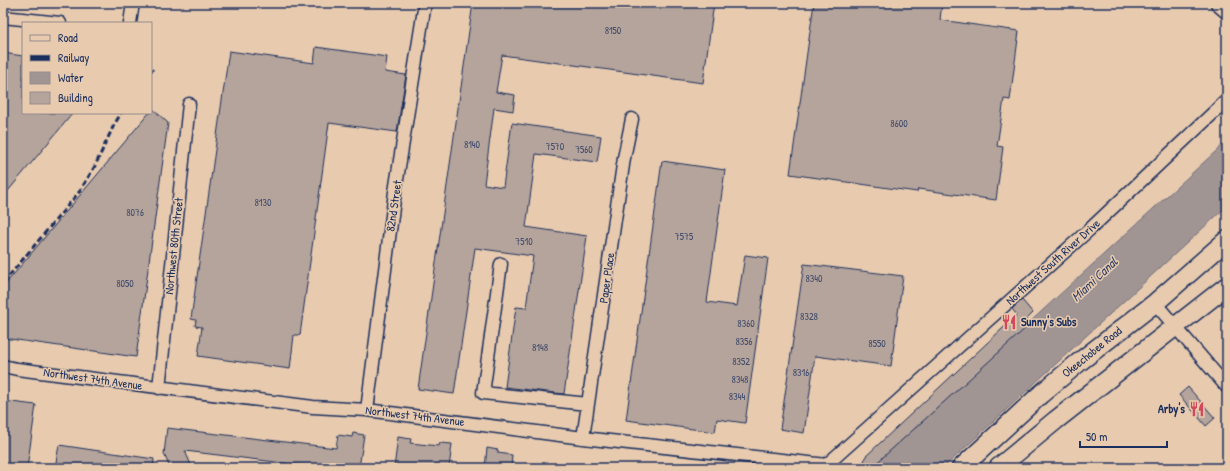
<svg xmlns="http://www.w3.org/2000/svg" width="1230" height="471" font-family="'Patrick Hand',sans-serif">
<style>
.water{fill:#a19594;stroke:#6b6c7e}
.building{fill:#b5a49b;stroke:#1b2f5e}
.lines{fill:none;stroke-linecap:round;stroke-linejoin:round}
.minor-casing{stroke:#1b2f5e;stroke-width:15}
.highway-casing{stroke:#1b2f5e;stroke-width:21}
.minor{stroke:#e8cbaf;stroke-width:12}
.highway{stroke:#e8cbaf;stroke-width:18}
.rail{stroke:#1b2f5e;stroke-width:3;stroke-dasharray:6 3;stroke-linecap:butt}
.labels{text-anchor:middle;stroke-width:3;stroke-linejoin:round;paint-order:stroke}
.number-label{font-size:10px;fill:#424c6d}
.street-label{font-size:12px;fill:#1b2f5e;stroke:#e8cbaf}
.poi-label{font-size:12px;font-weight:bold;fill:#1b2f5e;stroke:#e8cbaf;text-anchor:start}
.water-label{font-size:13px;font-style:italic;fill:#2f3e66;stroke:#e8cbaf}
</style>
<rect width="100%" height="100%" fill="#e8cbaf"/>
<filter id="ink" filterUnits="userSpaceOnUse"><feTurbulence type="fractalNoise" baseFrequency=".025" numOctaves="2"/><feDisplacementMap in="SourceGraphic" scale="8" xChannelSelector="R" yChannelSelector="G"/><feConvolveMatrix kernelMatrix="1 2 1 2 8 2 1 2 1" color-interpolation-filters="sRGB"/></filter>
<g filter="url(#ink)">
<path class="water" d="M1227,141V206L943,468H871Z"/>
<path class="building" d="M473,3H714L703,83L502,55L496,92L515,95L513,111L494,108L484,184L503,187L512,123L601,136L597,162L536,154L526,227L587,236L564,394L505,387L516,307L526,308L533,256L475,248L454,394L418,389Z
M814,3H942L940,20L1019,31L1010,100L1004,99L997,146L1003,147L996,200L918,189L917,192L790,174Z
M316,47L387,57L385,72L406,75L397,132L329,123L300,335H294L290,369L198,356L202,327L195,326L196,320L191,319L229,51L314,63Z
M3,53L23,56V113H73L3,197Z
M153,109L168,123L136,357L3,338V287L149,113H151Z
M662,161L725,170L707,302L737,306L745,255L768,258L745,423L717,419L715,432L626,420Z
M804,264L903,276L891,366L815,356L804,433L780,429Z
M1022,300L1033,313L1025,321L1028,326L871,468H863L865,457L1017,315L1012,309Z
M1188,387L1215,418L1206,426L1179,395Z
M3,401L36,405L27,468H3Z
M167,428L336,448L338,435L352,437L353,433L364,435L359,468H325L185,451L191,465L186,468H170L164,454Z
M398,437L411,439L410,443L439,446L440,443L452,444L449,468H394Z
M59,445L154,459L153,468H55Z
M487,448L498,450V453L512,455L511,468H485Z"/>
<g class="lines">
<defs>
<path id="minor" d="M3,17L60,23
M130,23L133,3
M501,264L483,393L588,404
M1155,303L1227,387
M3,366L17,369L313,407L367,410L583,438L827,465
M159,388L189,104
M367,410L395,192L425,3
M583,438L624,158L632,119
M823,468L1089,230L1227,100"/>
<path id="highway" d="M1220,3L1227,9
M961,468L1041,394L1078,363L1155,303L1227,240
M998,468L1056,420L1227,286"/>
</defs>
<use href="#minor" class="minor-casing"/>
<use href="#highway" class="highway-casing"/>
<use href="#minor" class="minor"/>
<use href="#highway" class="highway"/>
<path class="rail" d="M151,71L153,69
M3,283L80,191L95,166L113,127L121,113"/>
</g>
</g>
<defs>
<symbol id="restaurant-bare" viewBox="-9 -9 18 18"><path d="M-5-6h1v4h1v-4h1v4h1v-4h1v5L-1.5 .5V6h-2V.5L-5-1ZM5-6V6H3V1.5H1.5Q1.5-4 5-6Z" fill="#d1495b" stroke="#e8cbaf" stroke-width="2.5" paint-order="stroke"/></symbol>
</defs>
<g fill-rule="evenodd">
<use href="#restaurant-bare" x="998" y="311" width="22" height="22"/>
<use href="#restaurant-bare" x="1186" y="398" width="22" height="22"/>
</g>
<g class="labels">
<g class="number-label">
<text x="613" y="34">8150</text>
<text x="899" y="127">8600</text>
<text x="472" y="148">8140</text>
<text x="555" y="150">7570</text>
<text x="584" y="153">7560</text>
<text x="263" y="206">8130</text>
<text x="135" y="216">8076</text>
<text x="684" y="240">7575</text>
<text x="524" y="245">7510</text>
<text x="814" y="282">8340</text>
<text x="125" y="287">8050</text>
<text x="809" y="320">8328</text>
<text x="746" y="327">8360</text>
<text x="744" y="345">8356</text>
<text x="877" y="347">8550</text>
<text x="540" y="351">8148</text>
<text x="741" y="365">8352</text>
<text x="801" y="376">8316</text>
<text x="740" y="383">8348</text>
<text x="737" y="400">8344</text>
</g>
<g class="street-label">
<text transform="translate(394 206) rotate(-82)" y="4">82nd Street</text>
<text transform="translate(174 246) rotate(-84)" y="4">Northwest 80th Street</text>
<text transform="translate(1053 262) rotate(-42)" y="4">Northwest South River Drive</text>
<text transform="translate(607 278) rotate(-82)" y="4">Paper Place</text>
<text transform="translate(1092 352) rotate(-39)" y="4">Okeechobee Road</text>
<text transform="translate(93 379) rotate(8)" y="4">Northwest 74th Avenue</text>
<text transform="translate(415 416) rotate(7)" y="4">Northwest 74th Avenue</text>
</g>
<g class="poi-label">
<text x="1021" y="326">Sunny's Subs</text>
<text x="1185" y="413" text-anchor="end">Arby's</text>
</g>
<g class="water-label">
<text transform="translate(1094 279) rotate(-43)" y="5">Miami Canal</text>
</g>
</g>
<rect width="1230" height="471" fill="none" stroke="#e8cbaf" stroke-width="16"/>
<rect x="8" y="8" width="1214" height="455" fill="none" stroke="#1b2f5e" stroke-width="1.5" filter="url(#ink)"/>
<rect x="22" y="22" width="130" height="92" fill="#e8cbaf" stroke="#968d8f"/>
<rect x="30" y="35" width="20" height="6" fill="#e8cbaf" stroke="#968d8f"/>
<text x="58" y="42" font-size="12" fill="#1b2f5e">Road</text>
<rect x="30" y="55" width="20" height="6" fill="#1b2f5e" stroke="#968d8f"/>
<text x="58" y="62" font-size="12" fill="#1b2f5e">Railway</text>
<rect x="30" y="72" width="20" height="12" fill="#a19594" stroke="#968d8f"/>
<text x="58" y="82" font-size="12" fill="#1b2f5e">Water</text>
<rect x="30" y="92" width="20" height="12" fill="#b5a49b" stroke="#968d8f"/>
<text x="58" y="102" font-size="12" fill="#1b2f5e">Building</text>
<path d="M1080 441v6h87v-6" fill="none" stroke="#1b2f5e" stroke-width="2"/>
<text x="1086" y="441" font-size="12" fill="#1b2f5e" stroke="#e8cbaf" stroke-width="3" paint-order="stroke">50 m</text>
</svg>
